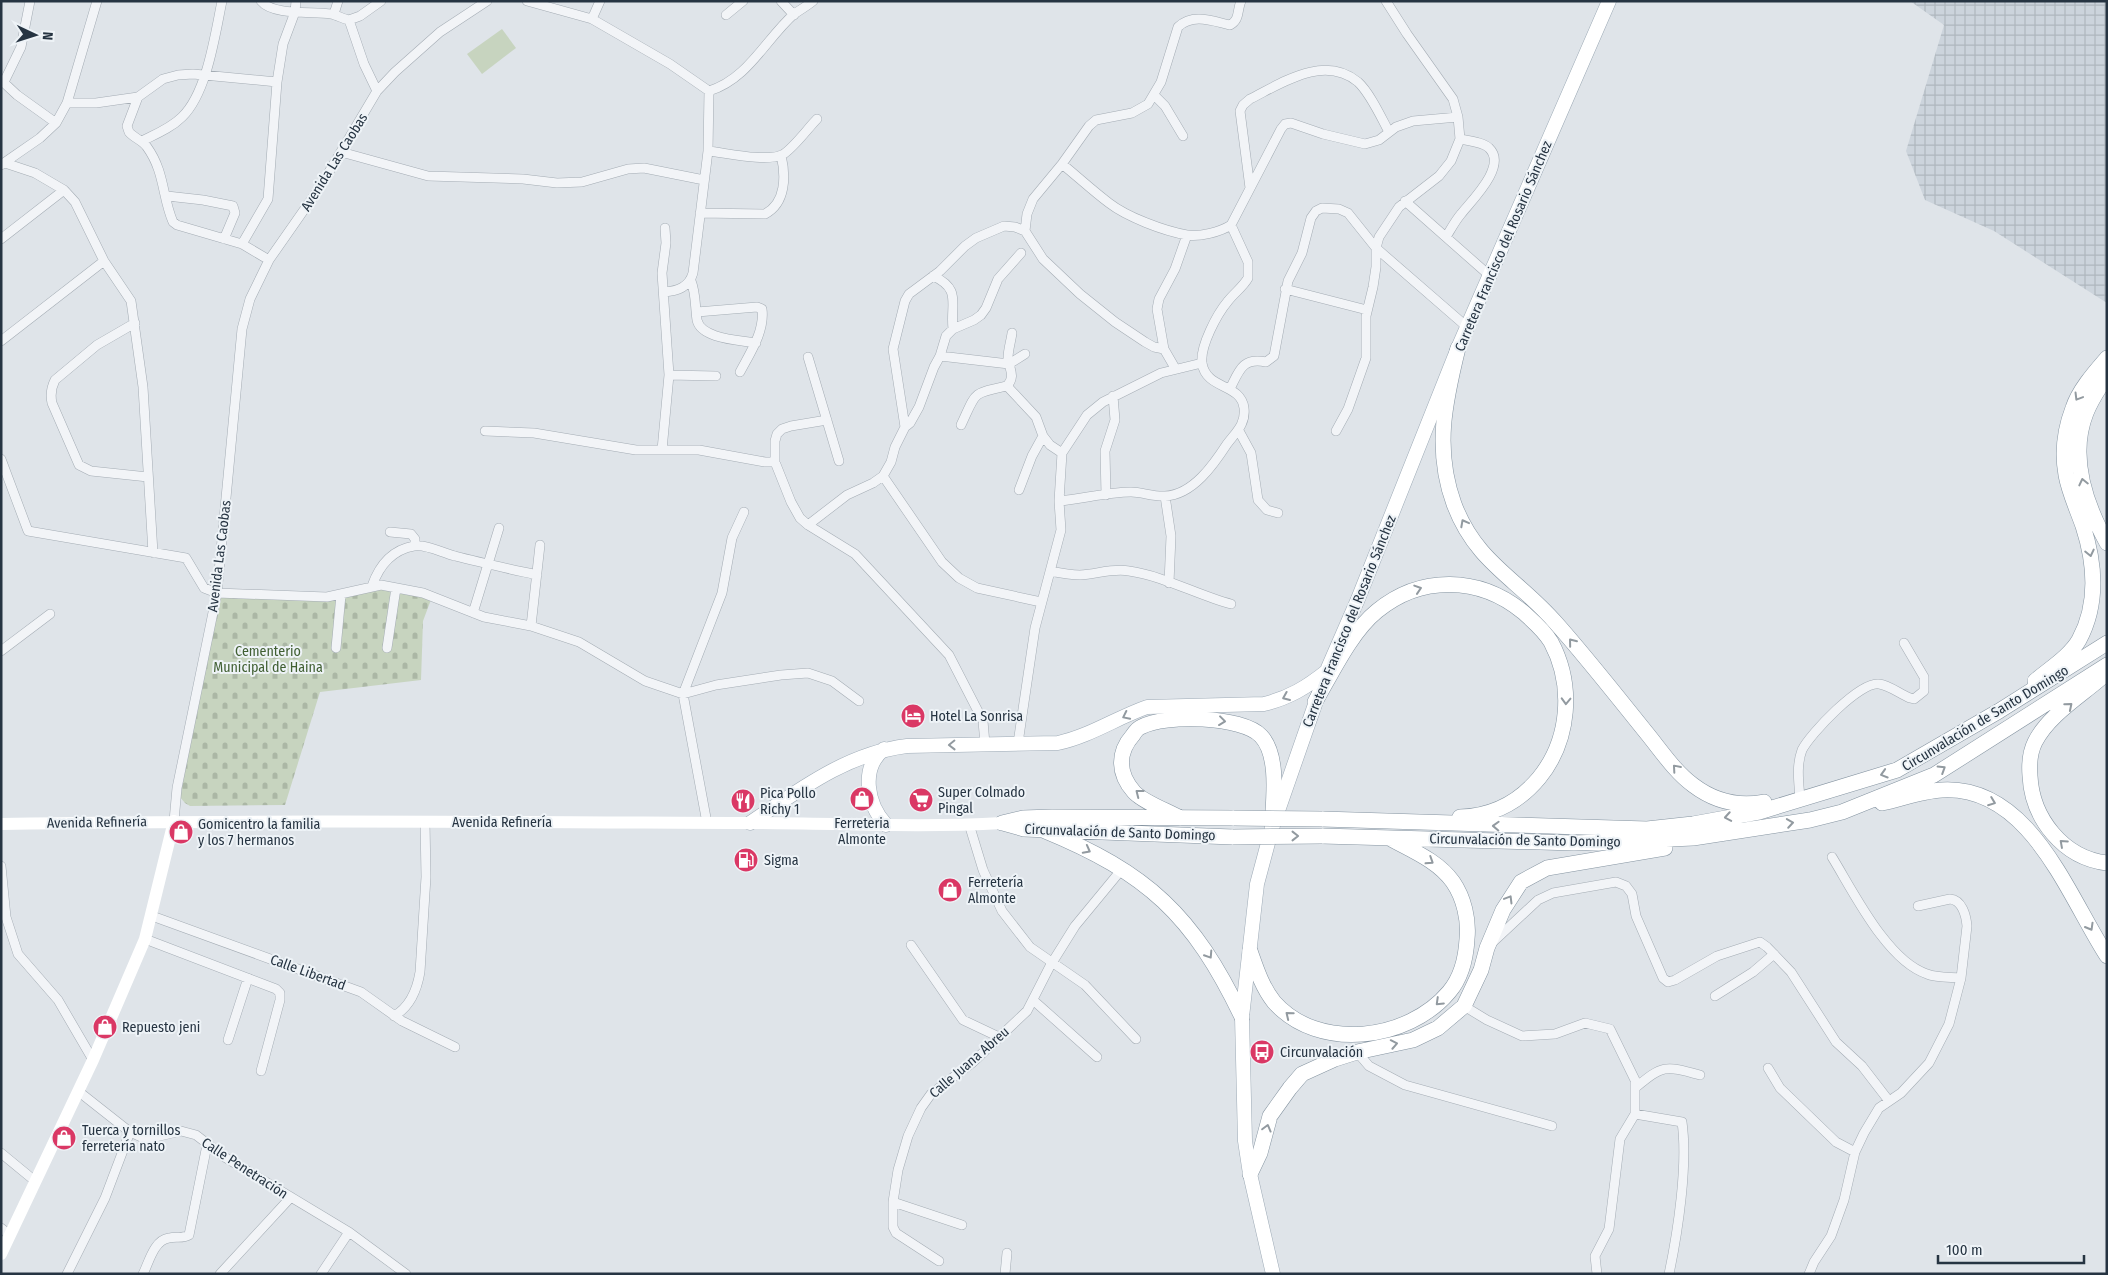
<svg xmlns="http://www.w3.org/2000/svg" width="2108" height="1275" font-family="'Fira Sans Condensed',sans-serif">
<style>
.industrial{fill:url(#industrial-grid)}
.cemetery{fill:url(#cemetery-stones)}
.garden{fill:#c7d4bf}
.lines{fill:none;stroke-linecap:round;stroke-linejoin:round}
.street-casing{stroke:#a4acb4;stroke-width:10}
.primary-casing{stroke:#9daab6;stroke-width:15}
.highway-casing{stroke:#8594a1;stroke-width:16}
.street{stroke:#f2f4f7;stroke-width:9}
.secondary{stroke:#fff;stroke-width:12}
.primary{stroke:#fff;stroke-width:14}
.highway{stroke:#fff;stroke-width:15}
.highway-bridge-casing{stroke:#8594a1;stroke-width:16;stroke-linecap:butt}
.highway-bridge{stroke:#fff;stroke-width:15}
.oneway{stroke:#929aa0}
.labels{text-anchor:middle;stroke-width:4;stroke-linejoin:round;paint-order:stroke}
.street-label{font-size:14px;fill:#263442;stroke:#eef3f7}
.park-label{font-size:14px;fill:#405f32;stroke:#eef3f7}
.poi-label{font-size:14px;fill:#263442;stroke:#eef3f7;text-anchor:start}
</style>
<defs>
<pattern id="industrial-grid" width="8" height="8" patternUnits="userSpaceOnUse" patternTransform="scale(1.25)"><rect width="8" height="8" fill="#ccd4dc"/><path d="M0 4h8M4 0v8" fill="none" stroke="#afb7be"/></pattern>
<pattern id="cemetery-stones" width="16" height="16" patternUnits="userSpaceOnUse" patternTransform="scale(1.25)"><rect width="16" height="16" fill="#c7d4bf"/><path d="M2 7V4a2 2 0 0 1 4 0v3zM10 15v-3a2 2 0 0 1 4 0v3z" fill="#abb7a5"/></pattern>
</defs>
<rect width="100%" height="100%" fill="#dfe4e9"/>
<path class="industrial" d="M1910,1H2107V303L1994,231L1925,200L1906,151L1944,25Z"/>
<path class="cemetery" d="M372,586L432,597L423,621L421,680L320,692L285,805L190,806L185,803L179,796L217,593L327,597Z"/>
<path class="garden" d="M502,29L516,48L482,74L467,54Z"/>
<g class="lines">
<defs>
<path id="street" d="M261,1C273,16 313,11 331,14C337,15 343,19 349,20L360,16L381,1
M527,1L592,19L670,64L709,91C748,79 765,40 794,14C800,10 807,6 813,1
M781,1L794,15
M334,14L338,1
M726,15L743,1
M592,19L600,1
M349,20L364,64L377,91
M1,80L17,95L56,123
M4,82L21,47L30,1
M1154,95L1165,106L1183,136
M138,97L127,126L129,132C134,138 142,140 147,147C165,172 162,197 173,222L177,225L242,244L269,260
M67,103H96L138,97L163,79L178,75L193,74L277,82
M142,141C156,134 171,128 182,117C207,93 215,35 222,1
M708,151C727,153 765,162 782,155C793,149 808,128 817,119
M341,152L428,176L523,179L557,183L582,182L628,169L644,168L704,180
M5,163L35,173L64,190L75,202L104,261L131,301L143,387L153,553
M1062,164C1078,177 1093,191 1109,203C1127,217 1164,231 1187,235C1200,237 1220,232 1231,225L1281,129L1285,124L1291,123L1323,134L1365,144L1379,140L1396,127L1413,121L1458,117
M1,165L40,138L56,123L67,103L97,1
M1250,188L1240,111L1243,105L1250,99C1282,83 1324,54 1358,82C1370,93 1381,117 1389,132
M167,196L203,200L233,206L235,213L224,239
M1405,201L1490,276
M700,213L765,214C786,203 786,176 781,155
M1446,237C1451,229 1455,221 1461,214C1471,201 1508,166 1489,148C1483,142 1469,141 1460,139
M1,239L64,190
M242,244L268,199L277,82L283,44L295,12L296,1
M933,276C962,289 950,304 953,329
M691,281C696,293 695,307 697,320C701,339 740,340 756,343
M1285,289L1367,310
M664,292C678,291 689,287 693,273L708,151L709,91
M697,312L757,307L762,309C765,331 750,353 740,372
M135,323L97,345L55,380C51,388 50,394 52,403L79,465L91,471L148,477
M1,341L104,261
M1164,349L1154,347L1145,342L1115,322L1080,294L1043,259L1025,231L1027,214L1033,199L1062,164L1089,126L1096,120L1132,113L1148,104L1161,82L1178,27C1193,13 1212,21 1230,25C1240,20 1237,10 1241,1
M940,356L1009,364L1025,354
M808,357L839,461
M1175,368L1164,349L1157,309L1159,299L1175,269L1187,235
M669,375L716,376
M1007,386L1036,417L1043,436L1050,445L1062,453
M1230,389C1239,371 1242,357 1266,362L1274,356L1288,281L1302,253L1311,218L1316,211L1322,208L1339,209L1348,213L1376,248L1467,327
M827,420L791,426L782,429L777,434L775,441V462L791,502L800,518L808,525L855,554L949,655L983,721L985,744
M961,425C977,391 971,394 1007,386C1016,376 1009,369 1008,358C1008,350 1011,341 1012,333
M905,427L910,423L919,407L934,367L940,356L946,336L953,329L974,320L981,315L986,308L998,279L1021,253
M485,431L534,433L636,450H699L765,462H775
M1239,431L1251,453L1258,500L1267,510L1278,513
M1336,431L1348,409L1366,358V316L1373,287L1376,267V248L1379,237L1399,207L1439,176L1451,161L1460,139L1458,117L1453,99L1407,34L1386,1
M662,450L669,375L662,273L666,243L665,228
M1,459L28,531L186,558L204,588L217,593L327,597L381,585L423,593L484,617L531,626L579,642L645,681L683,694L716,685L781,675L808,673L832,681L859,701
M883,476L942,562L959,578L977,588L1041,602
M1019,490L1032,456L1043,436
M1106,495L1105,451L1115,420L1113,396
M1165,496L1171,536L1169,583
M1059,501C1083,499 1107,492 1131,492C1142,492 1154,497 1165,496C1193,495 1214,464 1227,444C1236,432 1246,424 1244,408C1241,383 1206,390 1202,363C1200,346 1217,314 1228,301C1234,293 1243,287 1248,278V262L1231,225
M808,525L847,495L873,483L883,476L891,462L895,447L905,427L893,349L905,301L909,294L940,271L965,246L976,238L1004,226L1015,227L1025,231
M390,532L411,534L415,539V546
M1050,571C1060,573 1070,575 1080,575C1097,574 1113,568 1129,571C1164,576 1197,595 1231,604
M372,586C379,566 391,550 414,546C427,544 442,553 455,556C482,563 510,569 537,575
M473,613L499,528
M531,626L540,545
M336,648L341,595
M387,648L396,588
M1,651L50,614
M1018,743L1035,628L1061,530L1059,501L1062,453L1087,415L1103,402L1161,373L1202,363
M1800,799C1799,783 1796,766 1802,750C1810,734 1860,681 1879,684C1889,685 1900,694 1910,698L1914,699L1924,691V677L1904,643
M174,821L177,788L217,593L242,329L250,299L269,260L320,187L377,91L395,72L440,32L487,1
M707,823L683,694L722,593L732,538L744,512
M969,824L983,870L1002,911L1030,947L1085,985L1136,1039
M1832,857C1853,891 1887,961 1927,974C1937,978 1950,977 1961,978
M1,866L6,917L18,954L58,1000L93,1060
M152,916L361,992L402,1021L455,1047
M145,939L276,989L280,993V1000L261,1071
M1494,941L1538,900L1553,893L1616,882L1626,886L1632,894L1636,916L1663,978L1668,982L1675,980L1717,956L1760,942L1767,947L1791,972L1836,1042L1862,1066L1889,1101
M911,945L963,1020L999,1037
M1715,996L1753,972L1774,954
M1033,1000L1097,1057
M1464,1006L1487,1020L1522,1036L1555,1034L1585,1023L1610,1029L1635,1080V1114
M394,1016C410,1007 417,990 420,972L426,877L425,822
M228,1040L248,978
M1357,1052L1369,1066L1405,1085L1552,1126
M1768,1068L1780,1088L1836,1142L1855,1152
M1635,1088C1663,1065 1664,1065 1700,1075
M78,1091L130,1132L141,1137L151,1138L181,1131L196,1135L226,1158L349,1232L406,1274
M1,1153L35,1181
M893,1202L962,1225
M1,1228L10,1235
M939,1261L896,1233L893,1227V1202L898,1170L908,1136L921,1108L931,1094L972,1063L1027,1011L1050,966L1075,926L1122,869
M67,1274L105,1198L130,1132
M143,1274C149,1262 154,1240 169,1238C176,1236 183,1239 189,1235L207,1145
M220,1274L291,1197
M321,1274L349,1232
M1005,1274L1007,1253
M1597,1274L1595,1256L1609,1229L1620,1139L1635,1114L1682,1122C1688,1165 1678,1231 1669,1274
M1809,1274L1814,1262L1831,1236L1844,1200L1855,1152L1864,1133L1879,1108L1901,1093L1929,1063L1949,1024L1961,978L1967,926C1966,915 1962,900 1950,899L1918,906"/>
<path id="primary" d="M1328,668L1358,599L1458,348L1609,1
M884,749C860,768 867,804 886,825
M750,823C799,790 848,753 907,746L1058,743C1090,736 1116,718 1147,707L1264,704C1289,698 1307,687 1327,671
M1273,1274L1250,1174L1245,1141L1242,1017L1257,884L1272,828L1319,693"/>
<path id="highway" d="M1458,348C1445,401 1434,449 1454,504C1476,563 1518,579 1556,623C1587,658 1616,695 1645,731C1660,749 1674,771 1693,785C1714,801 1738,807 1764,802
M2107,376C2099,388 2091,400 2086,413C2069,456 2086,505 2107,543
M2101,678C2079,697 2048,716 2035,742C2030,752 2029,764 2030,776C2032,818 2063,858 2107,863
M2035,681C2049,669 2070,656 2079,640C2099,603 2095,563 2083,526C2077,509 2069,492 2066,475C2062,453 2065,429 2073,408C2079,390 2094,373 2107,358
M1315,702C1332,673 1351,632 1377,611C1421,575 1479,576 1523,612C1533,621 1544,630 1551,642C1574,685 1570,740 1539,778C1519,802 1492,816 1460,817
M1882,803C1901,799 1922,791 1942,790C2030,785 2068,896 2107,956
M1180,818C1168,811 1143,802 1134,792C1118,774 1117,753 1133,735C1135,732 1138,728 1141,727C1165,714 1242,716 1261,736C1280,756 1273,803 1272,828
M1322,819L1647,829L1693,824L1759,812L1897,770L1999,711L2107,643
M1002,823L1023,818L1052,817L1234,818
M1003,823L1024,829L1233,837
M1043,830C1148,873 1193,915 1242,1017
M1322,836L1574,843L1627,841L1693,838L1810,820L1842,812L1934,775L2107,665
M1250,951C1256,968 1262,987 1274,1002C1318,1052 1408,1041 1449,992C1461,978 1466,957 1467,939C1469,920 1464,898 1453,882C1438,861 1413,851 1391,839
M1250,1174L1260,1153L1270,1116L1290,1088L1302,1074L1335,1059L1357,1052L1413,1040L1438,1028L1464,1006L1481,970L1487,948L1503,910L1521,882L1547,868L1665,848"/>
</defs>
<use href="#street" class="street-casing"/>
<use href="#primary" class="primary-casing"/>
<use href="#highway" class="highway-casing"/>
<use href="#street" class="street"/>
<path class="secondary" d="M1,824C251,820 501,822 751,823C834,823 918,828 1002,823
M1,1254L93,1060L145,939L174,821"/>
<use href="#primary" class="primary"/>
<use href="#highway" class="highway"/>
<defs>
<path id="highway-bridge" d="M1234,818L1322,819
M1233,837L1322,836"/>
</defs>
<use href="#highway-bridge" class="highway-bridge-casing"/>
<use href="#highway-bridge" class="highway-bridge"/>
</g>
<defs><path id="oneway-chevron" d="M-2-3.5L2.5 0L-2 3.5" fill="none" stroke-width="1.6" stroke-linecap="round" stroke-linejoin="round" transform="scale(1.25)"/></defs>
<g class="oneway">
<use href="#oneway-chevron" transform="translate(2078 397) rotate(121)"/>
<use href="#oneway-chevron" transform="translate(2083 482) rotate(-103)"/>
<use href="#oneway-chevron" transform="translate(1464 523) rotate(-118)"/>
<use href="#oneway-chevron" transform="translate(2090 553) rotate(77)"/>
<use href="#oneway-chevron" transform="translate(1418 589) rotate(-18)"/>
<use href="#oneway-chevron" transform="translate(1572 642) rotate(-129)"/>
<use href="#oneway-chevron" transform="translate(1286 697) rotate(157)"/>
<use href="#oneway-chevron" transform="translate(1566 701) rotate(92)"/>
<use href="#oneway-chevron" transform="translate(2069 706) rotate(-40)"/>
<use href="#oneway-chevron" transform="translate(1126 716) rotate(154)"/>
<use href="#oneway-chevron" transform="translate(1222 721) rotate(7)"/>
<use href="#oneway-chevron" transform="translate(952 745) rotate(179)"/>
<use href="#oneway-chevron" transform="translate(1676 768) rotate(-131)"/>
<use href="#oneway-chevron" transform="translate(1942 769) rotate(-32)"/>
<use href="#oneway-chevron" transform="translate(1884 774) rotate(163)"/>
<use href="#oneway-chevron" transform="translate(1139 793) rotate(-142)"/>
<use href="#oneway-chevron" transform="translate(1992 802) rotate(21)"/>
<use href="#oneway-chevron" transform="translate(1728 817) rotate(170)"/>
<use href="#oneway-chevron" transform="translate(1790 823) rotate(-9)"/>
<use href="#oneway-chevron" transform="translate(1496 826) rotate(-178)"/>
<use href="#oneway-chevron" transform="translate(1295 836)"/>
<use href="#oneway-chevron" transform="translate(2063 843) rotate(-138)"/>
<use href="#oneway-chevron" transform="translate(1087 850) rotate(28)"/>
<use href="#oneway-chevron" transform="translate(1430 861) rotate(33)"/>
<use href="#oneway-chevron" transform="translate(1509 899) rotate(-59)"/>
<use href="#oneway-chevron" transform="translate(2090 927) rotate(60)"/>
<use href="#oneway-chevron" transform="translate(1209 955) rotate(57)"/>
<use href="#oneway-chevron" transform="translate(1439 1002) rotate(136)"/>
<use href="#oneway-chevron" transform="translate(1289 1015) rotate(-141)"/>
<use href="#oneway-chevron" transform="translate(1394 1044) rotate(-11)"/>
<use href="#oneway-chevron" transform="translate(1267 1128) rotate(-75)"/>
</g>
<defs>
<symbol id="hotel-disc" viewBox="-11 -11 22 22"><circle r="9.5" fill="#da3865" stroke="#eef3f7"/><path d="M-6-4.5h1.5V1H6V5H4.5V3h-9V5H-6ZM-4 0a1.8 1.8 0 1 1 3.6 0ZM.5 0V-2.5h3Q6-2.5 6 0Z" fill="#fff"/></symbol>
<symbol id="shop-disc" viewBox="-11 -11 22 22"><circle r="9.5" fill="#da3865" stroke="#eef3f7"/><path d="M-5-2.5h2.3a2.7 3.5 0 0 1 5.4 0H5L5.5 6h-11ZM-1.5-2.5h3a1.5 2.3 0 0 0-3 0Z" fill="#fff"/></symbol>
<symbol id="supermarket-disc" viewBox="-11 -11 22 22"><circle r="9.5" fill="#da3865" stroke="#eef3f7"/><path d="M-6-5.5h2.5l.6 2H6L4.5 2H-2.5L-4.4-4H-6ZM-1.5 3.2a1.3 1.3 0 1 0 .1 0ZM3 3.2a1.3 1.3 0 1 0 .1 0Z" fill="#fff"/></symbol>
<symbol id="restaurant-disc" viewBox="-11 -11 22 22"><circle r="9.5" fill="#da3865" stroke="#eef3f7"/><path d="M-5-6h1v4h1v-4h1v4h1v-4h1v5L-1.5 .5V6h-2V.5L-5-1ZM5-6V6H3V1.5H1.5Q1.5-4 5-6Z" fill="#fff"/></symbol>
<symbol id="fuel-disc" viewBox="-11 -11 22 22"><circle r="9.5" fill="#da3865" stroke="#eef3f7"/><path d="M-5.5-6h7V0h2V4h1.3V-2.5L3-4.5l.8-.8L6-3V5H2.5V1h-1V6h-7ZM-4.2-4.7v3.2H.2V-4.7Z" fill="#fff"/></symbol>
<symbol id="bus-disc" viewBox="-11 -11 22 22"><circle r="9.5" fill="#da3865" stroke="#eef3f7"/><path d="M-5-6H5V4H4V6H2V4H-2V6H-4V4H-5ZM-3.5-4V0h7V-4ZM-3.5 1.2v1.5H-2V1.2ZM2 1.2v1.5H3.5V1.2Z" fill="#fff"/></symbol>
</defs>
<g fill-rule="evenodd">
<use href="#hotel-disc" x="899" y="702" width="28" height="28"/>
<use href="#shop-disc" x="848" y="785" width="28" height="28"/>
<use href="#supermarket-disc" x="907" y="786" width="28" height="28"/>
<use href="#restaurant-disc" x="729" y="787" width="28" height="28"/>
<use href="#shop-disc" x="167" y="818" width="28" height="28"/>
<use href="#fuel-disc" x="732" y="846" width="28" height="28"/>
<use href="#shop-disc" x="936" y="876" width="28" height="28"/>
<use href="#shop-disc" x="91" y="1013" width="28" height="28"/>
<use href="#bus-disc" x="1248" y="1038" width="28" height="28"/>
<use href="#shop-disc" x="50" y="1124" width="28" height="28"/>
</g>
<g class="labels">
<g class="street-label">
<text transform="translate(334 162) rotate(-58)" y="5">Avenida Las Caobas</text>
<text transform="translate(1503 246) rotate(-67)" y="5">Carretera Francisco del Rosario Sánchez</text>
<text transform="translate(219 556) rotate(-83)" y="5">Avenida Las Caobas</text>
<text transform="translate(1349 621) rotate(-68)" y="5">Carretera Francisco del Rosario Sánchez</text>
<text transform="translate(1985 718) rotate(-31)" y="5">Circunvalación de Santo Domingo</text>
<text transform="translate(97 822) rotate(-1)" y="5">Avenida Refinería</text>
<text x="502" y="827">Avenida Refinería</text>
<text transform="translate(1120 832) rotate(2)" y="5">Circunvalación de Santo Domingo</text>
<text transform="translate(1525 840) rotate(1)" y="5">Circunvalación de Santo Domingo</text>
<text transform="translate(308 972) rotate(20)" y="5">Calle Libertad</text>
<text transform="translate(969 1062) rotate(-41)" y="5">Calle Juana Abreu</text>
<text transform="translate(245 1168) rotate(33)" y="5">Calle Penetración</text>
</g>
<g class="park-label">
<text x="268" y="656">Cementerio<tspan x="268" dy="16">Municipal de Haina</tspan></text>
</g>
<g class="poi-label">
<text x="930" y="721">Hotel La Sonrisa</text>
<text x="938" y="797">Super Colmado<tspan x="938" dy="16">Pingal</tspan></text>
<text x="760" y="798">Pica Pollo<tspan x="760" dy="16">Richy 1</tspan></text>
<text x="862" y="828" text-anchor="middle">Ferreteria<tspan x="862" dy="16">Almonte</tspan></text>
<text x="198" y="829">Gomicentro la familia<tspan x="198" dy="16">y los 7 hermanos</tspan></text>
<text x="764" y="865">Sigma</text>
<text x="968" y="887">Ferretería<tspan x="968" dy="16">Almonte</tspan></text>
<text x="122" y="1032">Repuesto jeni</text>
<text x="1280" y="1057">Circunvalación</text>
<text x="82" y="1135">Tuerca y tornillos<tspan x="82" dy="16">ferretería nato</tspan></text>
</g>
</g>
<rect width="2108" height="1275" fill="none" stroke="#263442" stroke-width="5"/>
<g transform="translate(35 35) rotate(94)" stroke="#eef3f7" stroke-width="4" paint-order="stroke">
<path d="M0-4L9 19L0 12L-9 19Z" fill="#263442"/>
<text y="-8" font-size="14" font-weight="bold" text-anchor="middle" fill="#263442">N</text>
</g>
<path d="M1938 1255v8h146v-8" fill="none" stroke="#263442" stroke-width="2.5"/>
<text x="1946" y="1255" font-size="15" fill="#263442" stroke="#eef3f7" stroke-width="4" paint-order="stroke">100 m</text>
</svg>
